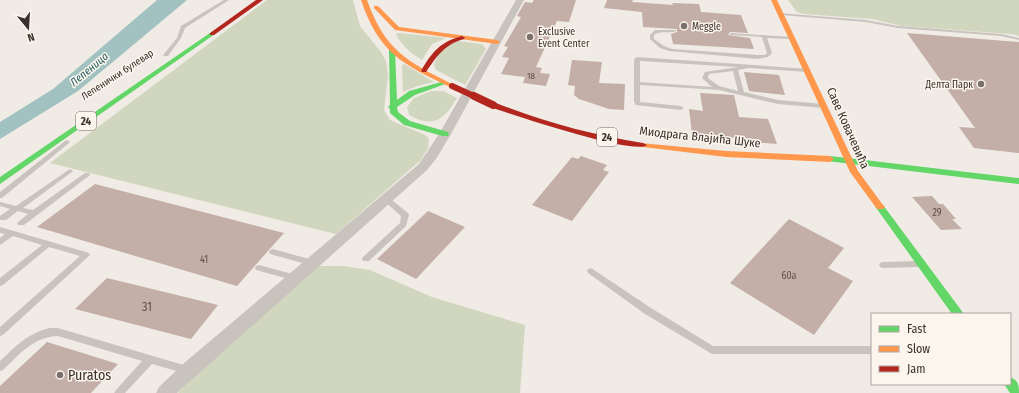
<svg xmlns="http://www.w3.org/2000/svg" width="1019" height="393" font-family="'Fira Sans Condensed',sans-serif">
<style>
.green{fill:#d1d6bf}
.water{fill:#a1c2c1}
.building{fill:#c3afa7}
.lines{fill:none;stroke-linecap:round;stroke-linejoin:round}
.lane{fill:#c9c3be;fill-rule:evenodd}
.street{fill:#c9c3be;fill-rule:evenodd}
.fast{fill:#63d668;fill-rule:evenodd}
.slow{fill:#ff974d;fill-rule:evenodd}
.jam{fill:#b3261e;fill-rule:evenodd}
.jam-bridge-far1{stroke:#b3261e;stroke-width:6}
.jam-bridge{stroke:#b3261e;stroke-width:8}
.poi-dot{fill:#7a716c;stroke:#fbf5ee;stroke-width:1.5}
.labels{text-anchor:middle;stroke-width:3;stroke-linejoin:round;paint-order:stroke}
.far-number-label{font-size:9px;fill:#5d504a}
.far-poi-label{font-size:10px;fill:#3b302b;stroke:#fbf5ee;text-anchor:start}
.far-street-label{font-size:10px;fill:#3b302b;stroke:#fbf5ee}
.number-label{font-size:10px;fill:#5d504a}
.far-water-label{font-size:11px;font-style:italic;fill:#1f5a5e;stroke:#fbf5ee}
.shield{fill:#fbf5ee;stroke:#756b66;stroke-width:1}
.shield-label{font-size:11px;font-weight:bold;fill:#3b302b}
.street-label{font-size:12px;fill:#3b302b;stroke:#fbf5ee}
.near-number-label{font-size:12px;fill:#5d504a}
.near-poi-label{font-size:14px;fill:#3b302b;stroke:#fbf5ee;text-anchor:start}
</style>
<rect width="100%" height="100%" fill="#f0ebe5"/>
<path class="green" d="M267,0H353L360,26L381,52L386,61L388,76L384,110L390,120L425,135L429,139L428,148L421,160L336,234L50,163Z
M788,0H1019V36L1011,34L902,26L872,19L804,14L797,12Z
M399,33L446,38L432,44L422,60C412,54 401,45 396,34Z
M458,41L482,44L486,49L465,85L436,70L434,65L441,48Z
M404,64L434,82L417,86L403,92L402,65Z
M431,91H443L457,98C444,119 435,129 409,115L407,107L414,98Z
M317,266H344L370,270L432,297L525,325L520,393H178L211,361Z"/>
<path class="water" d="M157,0H187L78,91L0,139V122L53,89Z"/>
<path class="building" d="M534,0H576L569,22L557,21L536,67L542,68L540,73L550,74L546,86L523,83L525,77L501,74L509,58L502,57L508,47L504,46L521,17L517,16L525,2L532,3Z
M607,0H633L632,2L673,5L672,3L699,4L701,12L741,15L748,33L730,32L728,35L750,38L754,49L673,44L671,34L677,32V29L643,27L642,12L604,8Z
M907,33L1019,42V153L974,148L959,127L975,128Z
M572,60L602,62L599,83L625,84L624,110L609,109L579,99L574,95L575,86L568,85Z
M744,72L779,75L785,95L749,91Z
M700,93L734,95L739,117L768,119L777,144L751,142L750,139L692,134L689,109L703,111Z
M581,156L607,165L603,170L609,172L572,221L532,205L572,157L578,159Z
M95,184L284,233L237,286L37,227Z
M932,196L939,204H943L956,219H952L962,229L941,230L912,197Z
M428,211L465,227L416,279L377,259Z
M789,219L844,248L828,268L853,281L814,335L730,283Z
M107,278L218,305L191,339L75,309Z
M47,342L118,364L91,393H0V386Z"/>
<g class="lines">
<path class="lane" d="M224,0H229L185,28L181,38L168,56H164L163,55L177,38L181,26Z
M779,13L866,20L898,26L1001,34L1019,38V40L1001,36L898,28L866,22L781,15L779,14Z
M655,30H676V31C669,34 661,30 654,35V39L664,46L672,49L758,55H765L767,53L762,37L732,35H730V33L792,37L794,38L792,39L767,38L772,53L768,57L758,59L669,51L660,48L650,39V35Z
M637,57L810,69V71L808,72L749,68L738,70L744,92L778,100L824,104L827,106L824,108L778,104L719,90L640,85V102L681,106L684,108L681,110L636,105L634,102V84L633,83L634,82V59ZM640,61L738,67L705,72L702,78L712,87L640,82ZM733,71L738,91L719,86L708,78L709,74Z
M67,140L70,142L69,143L2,198H0V192L65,141Z
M70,169L73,171L72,172L23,208L33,210L85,173H89L90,175L24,225H18L17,223L28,214L18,211L6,220H0V216L10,209L0,206V202L16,206Z
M384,197H388L408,213L409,215L406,226L369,261H363L362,259L363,257L400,223L401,216L384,201L382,199Z
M0,227L86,252L89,253L90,255L3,335L0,336V327L80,256L49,247L3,285L0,286V278L42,245L13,236L0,245V238L5,234L0,233Z
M273,249L316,261L317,263L316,265L313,266L270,254L269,252L270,250Z
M919,261L922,262L923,264L922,266L919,267L883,268L880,267L879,265L880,263L883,262Z
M259,265L296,275L299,276L300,278L299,280L296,281L256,270L255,268L256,266Z
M591,268L651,308L713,346H872V354H712L645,314L588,273L587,271L588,269Z
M49,328H58L187,366L190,367L192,370L190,373L187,374L152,364L125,393H114L116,390L142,361L58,336C33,337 20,354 3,370L0,371V361C16,346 27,334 49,328Z"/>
<path class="street" d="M516,0H524L451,134L436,159L427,170L177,393H156L159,387L183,364L419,164L439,134Z"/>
<path class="fast" d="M210,33L215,34L0,184V177Z
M392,48L395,50L397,100L409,91L445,81L448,83L415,95L397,107L398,112L410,121L448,132L449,134L448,136H442L404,125L390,113V109L388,107L390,105L389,50Z
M830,156L1019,178V184L827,161L826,159Z
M880,204L883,205L964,314H952L877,209L875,207L877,205Z
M1010,377C1018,380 1019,385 1019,393H1010L1004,384H1010Z"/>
<path class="slow" d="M361,0H367C385,51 408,62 454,85V87H450C402,64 379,53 361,0Z
M771,0H777L858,171L883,205L885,207L883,209H877L850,172Z
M374,6H378L399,27L497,40L500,42L497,44L395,30L374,8Z
M640,143L726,151L830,156L834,159L830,162L726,157L643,147H640L639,145Z"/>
<path class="jam" d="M256,0H263L214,35H210V33Z
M462,36L465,38L464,39C445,44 437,56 426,72H422L421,71C432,52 440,42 462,36Z
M490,103H496C544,122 592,135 643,143L647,145C635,156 511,114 490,107Z"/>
<path class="jam-bridge-far1" d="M452,86L476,97"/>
<path class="jam-bridge" d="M474,96L493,105"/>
</g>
<g class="poi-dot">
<circle cx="684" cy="26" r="4"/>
<circle cx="530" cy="37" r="4"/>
<circle cx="981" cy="84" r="4"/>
<circle cx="60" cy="375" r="4"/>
</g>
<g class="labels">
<g class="far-number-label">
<text x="531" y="79">18</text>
</g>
<g class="far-poi-label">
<text x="692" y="30">Meggle</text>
<text x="538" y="35">Exclusive<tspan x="538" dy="12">Event Center</tspan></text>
<text x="973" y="88" text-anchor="end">Делта Парк</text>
</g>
<g class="far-street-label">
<text transform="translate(117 74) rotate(-33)" y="4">Лепенички булевар</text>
</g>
<g class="number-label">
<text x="937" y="216">29</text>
<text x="204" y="263">41</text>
<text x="789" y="279">60a</text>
</g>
<g class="far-water-label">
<text transform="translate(89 69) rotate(-40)" y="4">Лепеница</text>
</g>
<g class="shield">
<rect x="76" y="112" width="20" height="18" rx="3"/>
<rect x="597" y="128" width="20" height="18" rx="3"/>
</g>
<g class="shield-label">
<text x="86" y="125">24</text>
<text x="607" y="141">24</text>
</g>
<g class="street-label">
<text transform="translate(848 128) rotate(66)" y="4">Саве Ковачевића</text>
<text transform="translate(700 137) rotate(6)" y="4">Миодрага Влајића Шуке</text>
</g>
<g class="near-number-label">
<text x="147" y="311">31</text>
</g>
<g class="near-poi-label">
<text x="68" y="380">Puratos</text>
</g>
</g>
<rect x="871" y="313" width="140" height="72" fill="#fbf5ee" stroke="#aea6a0"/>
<rect x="879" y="326" width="20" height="6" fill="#63d668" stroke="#aea6a0"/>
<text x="907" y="333" font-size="12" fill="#3b302b">Fast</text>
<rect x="879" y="346" width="20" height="6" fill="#ff974d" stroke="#aea6a0"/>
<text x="907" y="353" font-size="12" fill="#3b302b">Slow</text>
<rect x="879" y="366" width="20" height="6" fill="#b3261e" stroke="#aea6a0"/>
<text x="907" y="373" font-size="12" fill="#3b302b">Jam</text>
<g transform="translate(28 28) rotate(162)" stroke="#fbf5ee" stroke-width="3" paint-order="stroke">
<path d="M0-3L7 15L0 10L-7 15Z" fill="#3b302b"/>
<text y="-6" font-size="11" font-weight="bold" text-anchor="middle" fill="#3b302b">N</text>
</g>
</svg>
